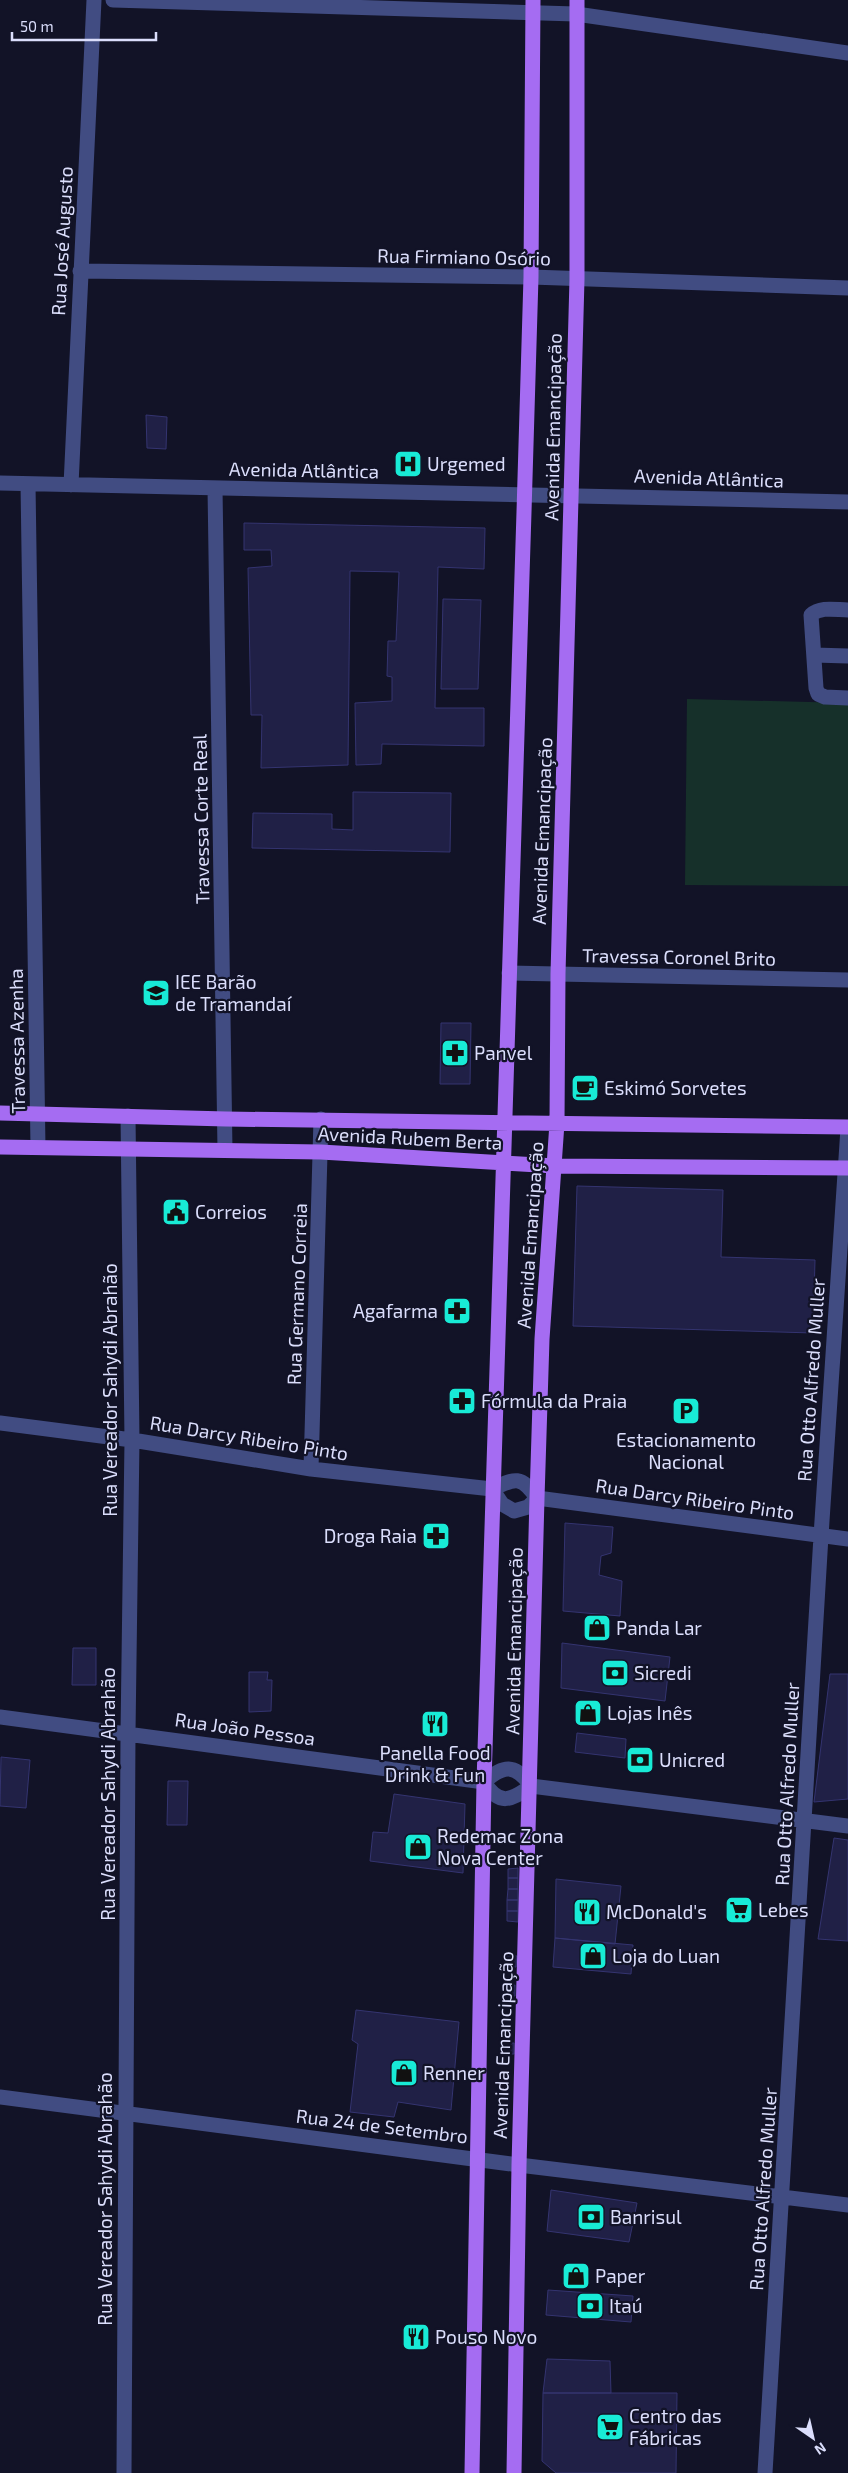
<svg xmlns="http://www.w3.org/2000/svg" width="848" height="2473" font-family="'Exo 2',sans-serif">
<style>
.green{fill:#16302a}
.building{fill:#202046;stroke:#343470}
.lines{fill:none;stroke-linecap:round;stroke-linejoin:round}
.minor{stroke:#414c82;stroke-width:15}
.major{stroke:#a56cf2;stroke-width:15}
.labels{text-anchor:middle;stroke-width:4.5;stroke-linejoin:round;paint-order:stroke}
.street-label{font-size:19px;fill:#dbdefc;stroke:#121327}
.poi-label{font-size:19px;fill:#dbdefc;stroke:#121327;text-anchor:start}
</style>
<rect width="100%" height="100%" fill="#121327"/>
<path class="green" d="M687,699L848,703V886L685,885Z"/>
<path class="building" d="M146,415L167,417L166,449L147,448Z
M244,523L485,528L484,569L438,567L435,708H484V746L382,744L381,764L356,765L355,703L392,701V677L387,676L388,641H396L399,572L350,571L348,765L261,768L262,715H251L248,568L272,566L271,550H244Z
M443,599L481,600L478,689H441Z
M353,792L451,793L450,852L252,848L253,813L332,814V829L353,830Z
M441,1023H471L470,1084H440Z
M577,1186L723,1190L721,1257L815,1260L813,1333L573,1326Z
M565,1523L613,1527L611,1553L601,1556L599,1575L622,1581L620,1616L563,1611Z
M562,1643L670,1657L665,1701L561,1688Z
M73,1648H96V1685H72Z
M249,1672H268L267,1680H272L271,1711L249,1712Z
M830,1674H848V1799L814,1802Z
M577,1733L626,1739L625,1758L575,1752Z
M1,1757L30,1760L26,1808L0,1806Z
M168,1781H188L187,1825H167Z
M394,1794L465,1804L463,1873L370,1861L373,1832L388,1833Z
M834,1838L848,1840V1941L818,1939Z
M518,1868V1878H508V1869Z
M508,1878H518V1889H508Z
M556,1879L621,1886L615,1944L555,1938Z
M508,1889H518V1900H507Z
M507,1900H518V1911H507Z
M507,1911H518V1922L507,1921Z
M555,1938L633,1945L631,1974L553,1967Z
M506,1955L517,1956L516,1967L505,1966Z
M505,1985H515V1996H505Z
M356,2010L459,2022L451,2110L398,2102L394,2117L350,2112L358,2044L352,2040Z
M503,2043H514V2054H502Z
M551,2190L637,2203L629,2242L547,2231Z
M548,2290L633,2296L631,2322L546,2315Z
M547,2359L610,2361L611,2393H543Z
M543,2393H677L676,2473H556L542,2461Z"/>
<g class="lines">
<path class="minor" d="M113,0L576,14L848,53
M80,271L531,277L848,288
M0,483L848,502
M28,484L38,1147
M71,485L94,0
M215,488L225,1150
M848,610C836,610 821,606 811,615L816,688L818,694L825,697L848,698
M814,655L848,656
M509,973L848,980
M0,1423L132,1440L311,1469L492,1489C515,1478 521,1475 537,1498L848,1539
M311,1469L321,1119
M492,1489L502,1504L514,1511L528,1507L537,1498
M0,1717L484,1782C499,1806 511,1801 531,1786L848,1826
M484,1782C503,1765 515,1763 531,1786
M0,2097L519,2165L848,2205
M124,2473L128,1733L132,1440L128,1116
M765,2473L821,1536L848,1128"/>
<path class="major" d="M0,1113L226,1119L848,1127
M0,1147L321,1152L555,1166L848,1168
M472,2473L484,1782L524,512L531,277L533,0
M514,2473L519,2165L537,1498L542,1339L557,1123L558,974L577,279V0"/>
</g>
<defs>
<symbol id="hospital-square" viewBox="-11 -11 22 22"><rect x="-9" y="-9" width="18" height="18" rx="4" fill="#18ebd6" stroke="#121327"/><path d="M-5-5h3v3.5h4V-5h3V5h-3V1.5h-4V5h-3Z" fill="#111"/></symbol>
<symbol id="school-square" viewBox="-11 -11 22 22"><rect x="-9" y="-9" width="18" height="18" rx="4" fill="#18ebd6" stroke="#121327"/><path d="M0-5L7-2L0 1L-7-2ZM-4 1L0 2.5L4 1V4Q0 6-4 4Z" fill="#111"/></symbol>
<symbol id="pharmacy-square" viewBox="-11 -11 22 22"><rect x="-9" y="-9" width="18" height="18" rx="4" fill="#18ebd6" stroke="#121327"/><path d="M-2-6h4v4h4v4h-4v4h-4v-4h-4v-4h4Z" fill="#111"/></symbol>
<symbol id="cafe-square" viewBox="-11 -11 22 22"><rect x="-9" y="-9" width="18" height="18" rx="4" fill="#18ebd6" stroke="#121327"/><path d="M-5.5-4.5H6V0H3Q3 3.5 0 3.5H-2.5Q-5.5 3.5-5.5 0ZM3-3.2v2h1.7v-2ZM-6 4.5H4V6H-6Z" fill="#111"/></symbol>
<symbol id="civic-square" viewBox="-11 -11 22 22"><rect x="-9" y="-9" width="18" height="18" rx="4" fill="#18ebd6" stroke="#121327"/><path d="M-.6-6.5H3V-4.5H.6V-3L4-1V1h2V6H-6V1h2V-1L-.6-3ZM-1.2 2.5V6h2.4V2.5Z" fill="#111"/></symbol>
<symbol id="parking-square" viewBox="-11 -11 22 22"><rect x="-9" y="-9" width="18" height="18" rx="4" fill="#18ebd6" stroke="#121327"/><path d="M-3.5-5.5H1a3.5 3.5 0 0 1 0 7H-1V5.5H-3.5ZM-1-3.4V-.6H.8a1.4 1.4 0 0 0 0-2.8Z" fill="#111"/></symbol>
<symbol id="shop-square" viewBox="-11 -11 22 22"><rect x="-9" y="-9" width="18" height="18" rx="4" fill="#18ebd6" stroke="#121327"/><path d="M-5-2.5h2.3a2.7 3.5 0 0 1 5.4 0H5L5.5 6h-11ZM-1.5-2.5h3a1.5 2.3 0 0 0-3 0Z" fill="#111"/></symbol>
<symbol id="bank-square" viewBox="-11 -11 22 22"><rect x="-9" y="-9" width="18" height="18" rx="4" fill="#18ebd6" stroke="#121327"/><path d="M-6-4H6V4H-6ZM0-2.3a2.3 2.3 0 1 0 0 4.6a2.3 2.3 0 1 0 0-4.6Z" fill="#111"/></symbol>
<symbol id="restaurant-square" viewBox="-11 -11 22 22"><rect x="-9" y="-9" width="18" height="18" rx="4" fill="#18ebd6" stroke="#121327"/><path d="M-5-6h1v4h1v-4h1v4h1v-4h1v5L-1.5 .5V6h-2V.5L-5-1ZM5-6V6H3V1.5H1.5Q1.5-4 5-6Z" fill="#111"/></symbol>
<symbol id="supermarket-square" viewBox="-11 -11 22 22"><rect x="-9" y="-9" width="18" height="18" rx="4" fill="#18ebd6" stroke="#121327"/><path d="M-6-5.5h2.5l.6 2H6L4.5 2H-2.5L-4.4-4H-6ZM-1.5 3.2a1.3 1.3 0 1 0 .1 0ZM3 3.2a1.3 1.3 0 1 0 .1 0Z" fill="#111"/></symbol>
</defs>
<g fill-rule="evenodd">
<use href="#hospital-square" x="392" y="448" width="32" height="32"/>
<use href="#school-square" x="140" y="977" width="32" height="32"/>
<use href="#pharmacy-square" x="439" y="1037" width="32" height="32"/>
<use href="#cafe-square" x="569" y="1072" width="32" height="32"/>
<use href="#civic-square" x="160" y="1196" width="32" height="32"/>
<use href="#pharmacy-square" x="441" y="1295" width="32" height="32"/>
<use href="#pharmacy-square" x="446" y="1385" width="32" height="32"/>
<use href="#parking-square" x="670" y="1395" width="32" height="32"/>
<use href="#pharmacy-square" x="420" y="1520" width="32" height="32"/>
<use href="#shop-square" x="581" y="1612" width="32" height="32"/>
<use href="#bank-square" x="599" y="1657" width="32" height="32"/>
<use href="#shop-square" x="572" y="1697" width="32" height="32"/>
<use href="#restaurant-square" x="419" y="1708" width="32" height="32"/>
<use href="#bank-square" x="624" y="1744" width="32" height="32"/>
<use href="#shop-square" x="402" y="1831" width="32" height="32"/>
<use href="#supermarket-square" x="723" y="1894" width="32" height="32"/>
<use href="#restaurant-square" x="571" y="1896" width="32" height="32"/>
<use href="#shop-square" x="577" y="1940" width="32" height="32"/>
<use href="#shop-square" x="388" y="2057" width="32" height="32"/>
<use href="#bank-square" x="575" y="2201" width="32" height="32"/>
<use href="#shop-square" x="560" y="2260" width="32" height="32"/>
<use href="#bank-square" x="574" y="2290" width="32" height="32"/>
<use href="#restaurant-square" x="400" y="2321" width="32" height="32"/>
<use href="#supermarket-square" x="594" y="2411" width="32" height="32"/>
</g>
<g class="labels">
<g class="street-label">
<text transform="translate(62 241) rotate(-87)" y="7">Rua José Augusto</text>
<text transform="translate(464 257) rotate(1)" y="7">Rua Firmiano Osório</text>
<text transform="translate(553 427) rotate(-89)" y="7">Avenida Emancipação</text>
<text transform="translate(304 470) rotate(1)" y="7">Avenida Atlântica</text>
<text transform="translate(709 478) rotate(2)" y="7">Avenida Atlântica</text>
<text transform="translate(201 819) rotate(-91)" y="7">Travessa Corte Real</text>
<text transform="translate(542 831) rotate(-88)" y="7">Avenida Emancipação</text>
<text transform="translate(679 957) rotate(1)" y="7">Travessa Coronel Brito</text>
<text transform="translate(17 1041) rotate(-91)" y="7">Travessa Azenha</text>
<text transform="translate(410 1138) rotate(3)" y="7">Avenida Rubem Berta</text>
<text transform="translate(530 1235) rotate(-86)" y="7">Avenida Emancipação</text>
<text transform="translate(297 1294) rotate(-88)" y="7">Rua Germano Correia</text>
<text transform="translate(811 1380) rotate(-86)" y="7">Rua Otto Alfredo Muller</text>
<text transform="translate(110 1390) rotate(-90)" y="7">Rua Vereador Sahydi Abrahão</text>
<text transform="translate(249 1438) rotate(9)" y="7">Rua Darcy Ribeiro Pinto</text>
<text transform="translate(695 1499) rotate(8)" y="7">Rua Darcy Ribeiro Pinto</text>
<text transform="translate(514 1641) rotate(-89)" y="7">Avenida Emancipação</text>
<text transform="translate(245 1729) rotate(8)" y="7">Rua João Pessoa</text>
<text transform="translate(787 1784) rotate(-87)" y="7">Rua Otto Alfredo Muller</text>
<text transform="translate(108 1794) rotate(-90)" y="7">Rua Vereador Sahydi Abrahão</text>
<text transform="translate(503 2045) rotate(-88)" y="7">Avenida Emancipação</text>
<text transform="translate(382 2126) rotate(7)" y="7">Rua 24 de Setembro</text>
<text transform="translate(763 2189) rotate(-86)" y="7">Rua Otto Alfredo Muller</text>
<text transform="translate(105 2199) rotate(-90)" y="7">Rua Vereador Sahydi Abrahão</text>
</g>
<g class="poi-label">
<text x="427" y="471">Urgemed</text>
<text x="175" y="989">IEE Barão<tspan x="175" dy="22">de Tramandaí</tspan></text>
<text x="474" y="1060">Panvel</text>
<text x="604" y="1095">Eskimó Sorvetes</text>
<text x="195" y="1219">Correios</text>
<text x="438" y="1318" text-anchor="end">Agafarma</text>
<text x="481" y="1408">Fórmula da Praia</text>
<text x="686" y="1447" text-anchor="middle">Estacionamento<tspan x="686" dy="22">Nacional</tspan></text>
<text x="417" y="1543" text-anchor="end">Droga Raia</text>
<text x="616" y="1635">Panda Lar</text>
<text x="634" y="1680">Sicredi</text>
<text x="607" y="1720">Lojas Inês</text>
<text x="435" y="1760" text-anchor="middle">Panella Food<tspan x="435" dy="22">Drink &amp; Fun</tspan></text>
<text x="659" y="1767">Unicred</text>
<text x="437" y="1843">Redemac Zona<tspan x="437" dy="22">Nova Center</tspan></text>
<text x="758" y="1917">Lebes</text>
<text x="606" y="1919">McDonald's</text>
<text x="612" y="1963">Loja do Luan</text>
<text x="423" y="2080">Renner</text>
<text x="610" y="2224">Banrisul</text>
<text x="595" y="2283">Paper</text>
<text x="609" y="2313">Itaú</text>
<text x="435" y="2344">Pouso Novo</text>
<text x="629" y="2423">Centro das<tspan x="629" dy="22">Fábricas</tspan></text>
</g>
</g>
<g transform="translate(813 2438) rotate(146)" stroke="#121327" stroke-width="4" paint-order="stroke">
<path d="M0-4L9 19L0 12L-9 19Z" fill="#dbdefc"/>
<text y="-8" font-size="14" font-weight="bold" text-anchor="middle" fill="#dbdefc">N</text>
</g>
<path d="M12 32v8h144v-8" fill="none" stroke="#dbdefc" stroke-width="2.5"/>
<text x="20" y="32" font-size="15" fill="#dbdefc" stroke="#121327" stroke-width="4" paint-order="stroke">50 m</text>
</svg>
